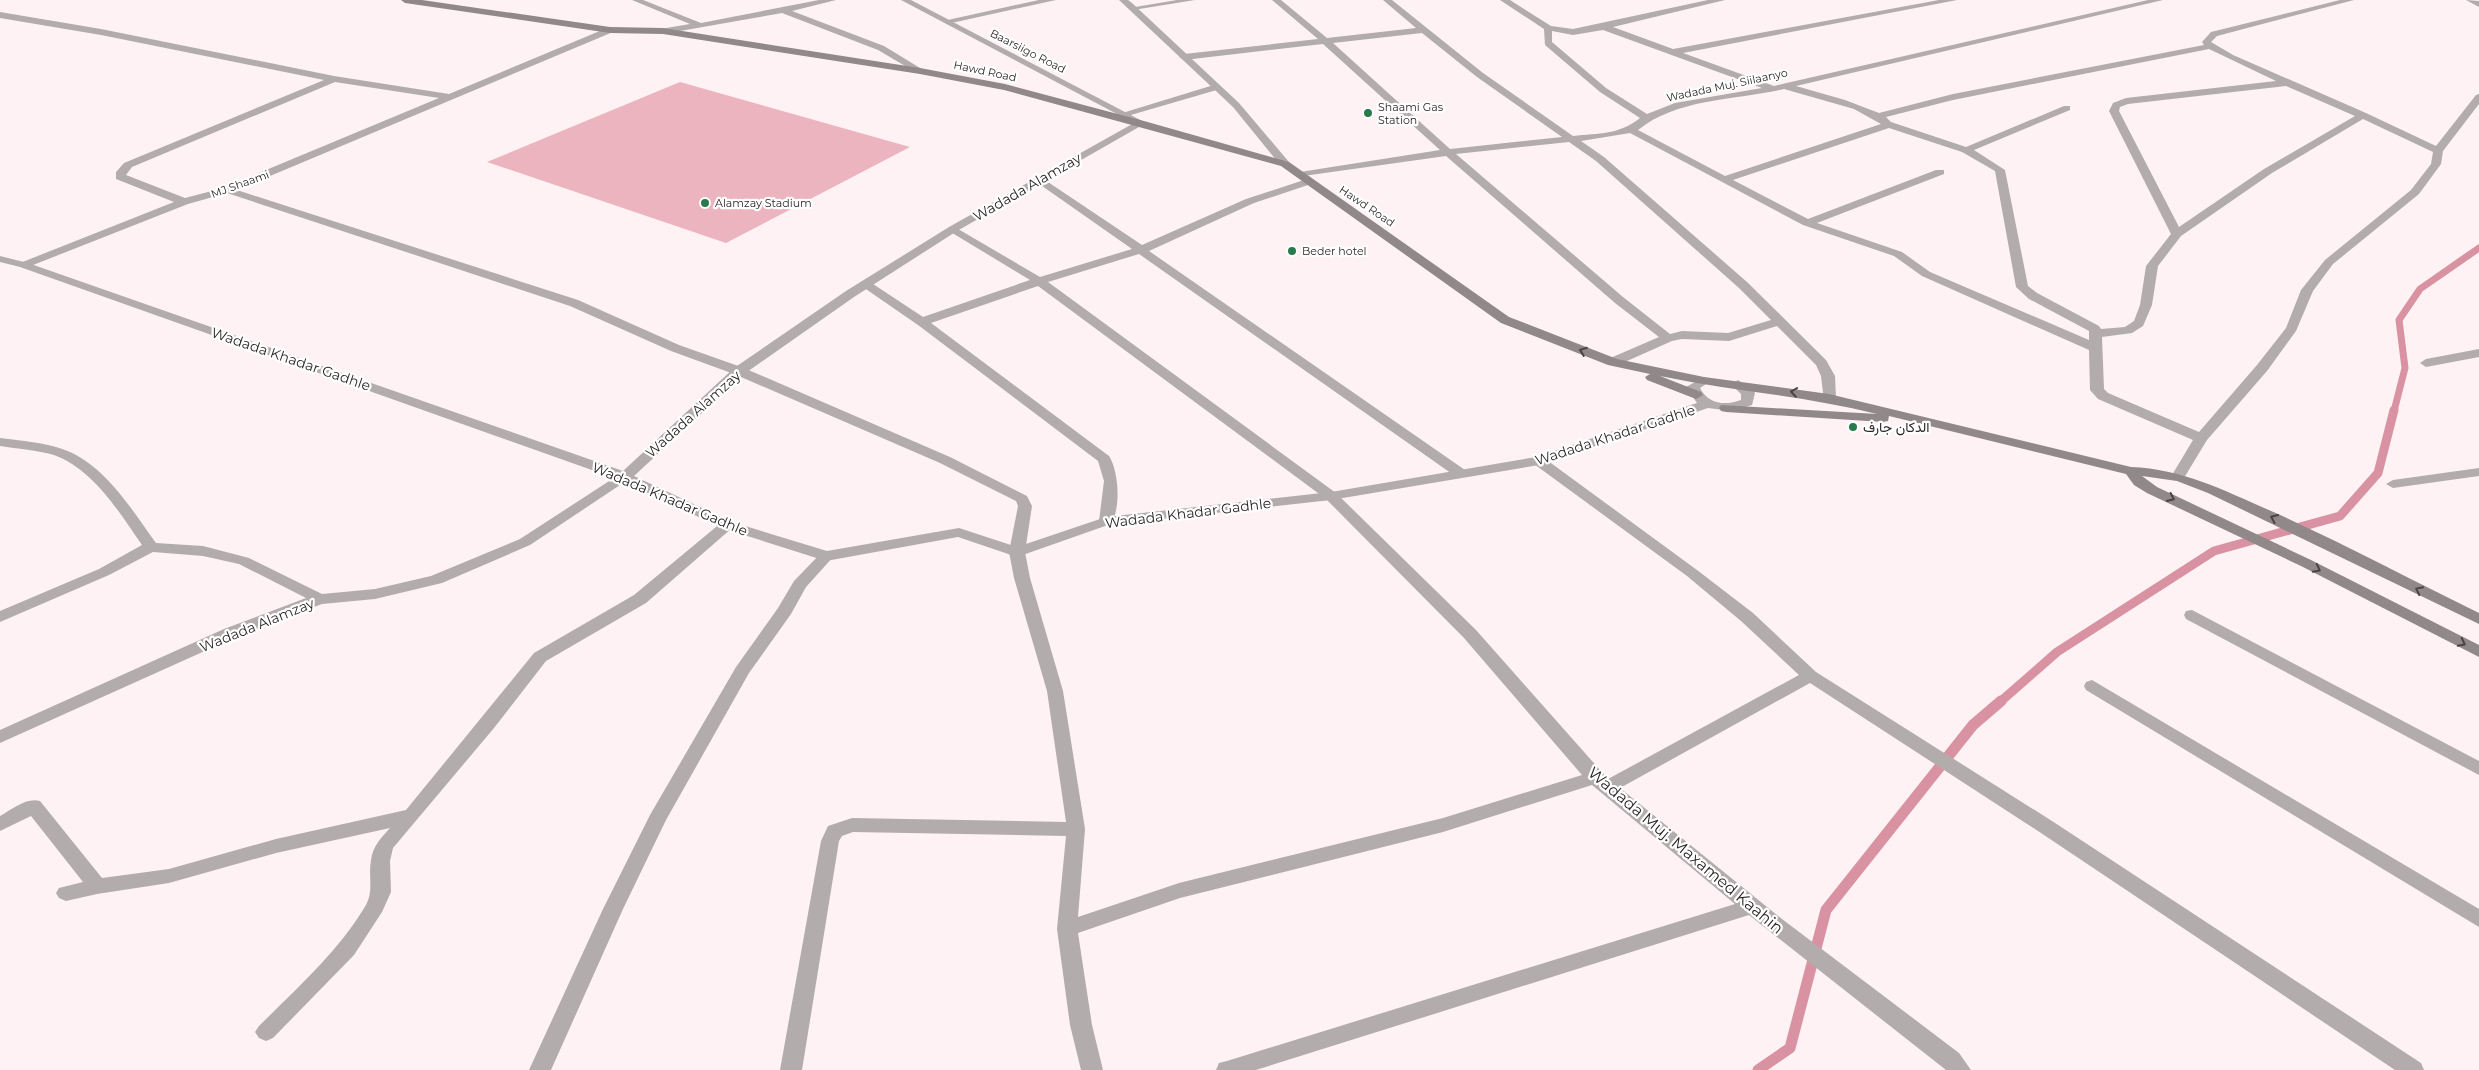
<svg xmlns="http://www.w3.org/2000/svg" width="2479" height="1070" font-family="Montserrat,Vazirmatn,sans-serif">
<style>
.green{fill:#ecb4bf}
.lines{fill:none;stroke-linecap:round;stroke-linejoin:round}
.stream-far2{stroke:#d992a1;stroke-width:7}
.stream-far1{stroke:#d992a1;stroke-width:9}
.stream{stroke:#d992a1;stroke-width:11}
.service{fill:#b2acad;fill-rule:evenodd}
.minor{fill:#b2acad;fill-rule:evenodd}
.tertiary{fill:#b2acad;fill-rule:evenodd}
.secondary{fill:#918889;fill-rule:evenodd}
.oneway{stroke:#4a4445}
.poi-dot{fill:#277a4c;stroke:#fff;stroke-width:2}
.labels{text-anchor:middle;stroke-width:4.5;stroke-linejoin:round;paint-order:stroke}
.far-street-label{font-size:11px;fill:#2c2728;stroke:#fff}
.far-poi-label{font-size:11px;fill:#2c2728;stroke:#fff;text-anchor:start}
.street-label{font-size:14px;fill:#2c2728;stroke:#fff}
.poi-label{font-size:14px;fill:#2c2728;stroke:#fff;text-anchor:start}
.near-street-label{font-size:16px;fill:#2c2728;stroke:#fff}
</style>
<rect width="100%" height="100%" fill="#fef2f4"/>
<path class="green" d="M680,82L910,147L726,243L487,162Z"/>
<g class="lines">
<path class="stream-far2" d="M2394,411L2405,368L2399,320L2420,289L2479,248"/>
<path class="stream-far1" d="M2000,702L2057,652L2214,551L2340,516L2378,473L2394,410"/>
<path class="stream" d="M1758,1070L1790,1048L1826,910L1973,725L2001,701"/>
<path class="service" d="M1177,0H1195L1133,10L1129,8Z"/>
<path class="minor" d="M632,0H643L701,23L819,0H836L792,11L884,46L925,71L917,73L878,50L782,13L663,34L659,31L660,29L690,24Z
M1039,0H1056L947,24L943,21Z
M1272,0H1281L1327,38L1416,28L1383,0H1392L1483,73L1573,136C1599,133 1619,135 1640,118L1600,92L1545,45L1544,29L1500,0H1510L1551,26L1573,29L1708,0H1725L1613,27L1673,49L1939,0H1957L1683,53L1774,86L2148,0H2163L1796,86L1845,100L1879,113L1953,94L2204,45L2202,42L2211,32L2340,0H2354L2217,36L2211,42L2233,55L2366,113L2436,146L2476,95L2479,94V104L2443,151L2441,164L2419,194L2333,264L2313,291L2296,331L2267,371L2207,440L2184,478L2179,479L2172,475L2193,440L2098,399L2090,390L2089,350L1922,276L1894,256L1803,225L1630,133L1581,141L1604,157L1747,282L1826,360L1835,376L1836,398L1834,401H1824L1821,376L1816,365L1777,326L1729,341L1682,339L1672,341L1618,365H1608L1607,362L1608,359L1659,337L1615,303L1446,156L1296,177V173L1300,172L1440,150L1323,44L1184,60L1179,57L1184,54L1318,39ZM1603,30L1762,88L1675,103L1647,114L1606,88L1552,42V31L1573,35ZM1422,33L1477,77L1562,137L1450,149L1333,43ZM2209,49L2276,81L2126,98L2113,103L2109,111L2171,234L2146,266L2140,305L2134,321L2125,327L2101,329L2099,326L2037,293L2028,286L2005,170L1974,150L2070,110V106H2064L1966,147L1891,122L1886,117L1953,100ZM2286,86L2355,116L2264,169L2179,227L2119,111L2120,107L2128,104ZM1784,89L1854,109L1881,124L1725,176L1638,130C1677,98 1736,100 1784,89ZM2363,119L2433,152L2431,164L2411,190L2325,260L2301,290L2286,328L2257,365L2199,432L2108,393L2104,389L2102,337L2132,333L2143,326L2152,305L2158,266L2181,236L2272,173ZM1889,128L1962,152L1995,171L2016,287L2029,299L2089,331V340L1930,272L1902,252L1817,223L1944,174V170H1936L1808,219L1733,180ZM1569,142L1596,161L1739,288L1771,320L1728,333L1682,331L1670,334L1623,297L1456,154Z
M0,12L101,29L334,76L449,94L607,28H613V32L237,190L578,300L679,345L744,368L950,457L1027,496L1032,506L1025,552L1030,578L1063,691L1085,829L1078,917L1179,883L1443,818L1582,775L1464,638L1326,499L1038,286L931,323L1109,456C1119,472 1121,508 1111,524H1101L1099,521L1104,481L1098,461L918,325L860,285L862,282H870L923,317L1030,280L949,231L947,229L953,226L1040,277L1132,249L1035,181L1034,179L1039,176L1142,245L1246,199L1310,178L1315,181L1314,183L1254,203L1149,251L1465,470L1467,473L1465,476H1455L1139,254L1048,282L1336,493L1476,630L1608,779L1799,675L1741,621L1687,576L1534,464L1532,461L1534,458H1544L1697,570L1753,613L1816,672L2052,821L2421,1063L2424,1070H2395L2038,831L1810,683L1620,788L1782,919L1959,1053L1971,1070H1946L1749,915L1256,1070H1216L1219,1063L1227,1061L1735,904L1592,785L1443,832L1180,898L1078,933L1092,1025L1103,1070H1081L1070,1025L1057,929L1066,836L853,832L842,836L839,841L802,1070H780L821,841L828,826L852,818L1066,822L1047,691L1014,578L1009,552L1018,506L1016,501L940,463L734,374L671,351L570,306L227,193L188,204L28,267H20V263L174,202L116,179V172L124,163L324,80L101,35L0,18ZM335,82L439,98L223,188L185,198L126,175L132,167Z
M1217,84L1220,85V89L1124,117L1119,114Z
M2479,349V357L2426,367L2420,363L2426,359Z
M0,438C22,441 44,442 65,450C105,465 132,510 156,543L203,546L249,558L322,594L375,589L431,576L520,539L620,474H630L632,477L530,545L442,583L375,599L322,604L236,637L0,743V730L224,629L306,598L239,564L203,556L153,552L109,575L0,622V611L99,569L142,545C120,513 93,469 54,455C37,450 18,449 0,446Z
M2479,468V476L2393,488L2386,484L2393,480Z
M727,521L734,525L732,528L646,603L546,661L494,728L393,848L390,861L391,892L382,912L354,955L273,1038L266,1041L259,1038L255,1032L259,1026C297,988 338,952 366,905C374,890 368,876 371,860C373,846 381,838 390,828L276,853L169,883L97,894L66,901L59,898L56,893L59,888L83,882L31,816L0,831V816C12,809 27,797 40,801L102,878L169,869L276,839L406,810L534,653L634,595L722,522Z
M826,551L834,556L806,587L791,614L749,673L666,820L623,909L551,1070H529L603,909L650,815L736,667L778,608L794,581L821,553Z
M2192,610L2479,761V775L2186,619L2184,615L2186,611Z
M2092,680L2479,909V927L2086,690L2084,686L2086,682Z"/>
<path class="tertiary" d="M901,0H911L1146,123L957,231L854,297L744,374L634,476L732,522L827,551L959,528L1017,547L1106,517L1331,492L1536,457L1697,403L1686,387L1704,377L1711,381L1700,388C1708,404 1725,406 1741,400V394L1731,384L1738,380L1753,390L1755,393L1752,405L1732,411L1708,408L1539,465L1331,500L1108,525L1017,557L958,537L826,561L722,528L620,480L20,267L0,262V256L28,263L623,471L734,368L846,291L949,227L1134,123Z
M1119,0H1128L1132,3L1239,103L1289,162V166H1281L1233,107Z
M2466,0L2479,1V7Z"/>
<path class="secondary" d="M401,0H422L610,27L663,28L920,68L1005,84L1144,121L1289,162L1509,317L1617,359L1704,377L1829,394L2131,467C2185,469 2229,493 2278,514C2346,545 2412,580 2479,613V624L2208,493L2177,481L2142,476L2157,487L2311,560L2479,645V657L2301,566L2147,493L2134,485L2126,474L1889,416L1888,421L1883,422L1726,412L1721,411L1719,408L1721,405L1877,414C1805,396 1732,391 1660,376L1701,392L1703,395L1696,399L1647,380L1645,377L1650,374L1608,365L1501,323L1281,166L1004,90L920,74L663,34L610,33L405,3Z"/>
</g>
<defs><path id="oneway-chevron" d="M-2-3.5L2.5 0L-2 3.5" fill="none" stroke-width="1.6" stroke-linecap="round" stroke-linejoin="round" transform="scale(1.25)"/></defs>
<g class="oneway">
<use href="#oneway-chevron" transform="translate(1583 351) rotate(-159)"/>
<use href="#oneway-chevron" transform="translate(1794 392) rotate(-172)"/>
<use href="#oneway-chevron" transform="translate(2171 498) rotate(25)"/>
<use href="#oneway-chevron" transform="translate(2274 518) rotate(-156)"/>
<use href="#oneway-chevron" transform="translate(2317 569) rotate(27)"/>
<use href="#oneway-chevron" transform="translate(2419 590) rotate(-154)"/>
<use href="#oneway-chevron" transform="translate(2462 643) rotate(27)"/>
</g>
<g class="poi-dot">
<circle cx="1368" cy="113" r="5"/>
<circle cx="705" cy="203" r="5"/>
<circle cx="1292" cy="251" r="5"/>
<circle cx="1853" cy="427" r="5"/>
</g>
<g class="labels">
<g class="far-street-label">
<text transform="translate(1028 51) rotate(27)" y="4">Baarsiigo Road</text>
<text transform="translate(985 71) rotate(12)" y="4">Hawd Road</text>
<text transform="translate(1727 85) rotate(-12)" y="4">Wadada Muj. Siilaanyo</text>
<text transform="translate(240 184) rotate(-20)" y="4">MJ Shaami</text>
<text transform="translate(1367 206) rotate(34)" y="4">Hawd Road</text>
</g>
<g class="far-poi-label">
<text x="1378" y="111">Shaami Gas<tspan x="1378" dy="13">Station</tspan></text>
<text x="715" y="207">Alamzay Stadium</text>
<text x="1302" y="255">Beder hotel</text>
</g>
<g class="street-label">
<text transform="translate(1027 187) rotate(-30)" y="5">Wadada Alamzay</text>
<text transform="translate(291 359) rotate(19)" y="5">Wadada Khadar Gadhle</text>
<text transform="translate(693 414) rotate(-42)" y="5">Wadada Alamzay</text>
<text transform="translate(1615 435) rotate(-18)" y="5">Wadada Khadar Gadhle</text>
<text transform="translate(670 499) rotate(23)" y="5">Wadada Khadar Gadhle</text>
<text transform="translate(1188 513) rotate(-7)" y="5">Wadada Khadar Gadhle</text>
<text transform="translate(257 625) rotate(-22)" y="5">Wadada Alamzay</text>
</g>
<g class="poi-label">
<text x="1863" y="432">الدكان جارف</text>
</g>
<g class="near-street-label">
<text transform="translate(1686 850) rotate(40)" y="6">Wadada Muj. Maxamed Kaahin</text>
</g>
</g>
</svg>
